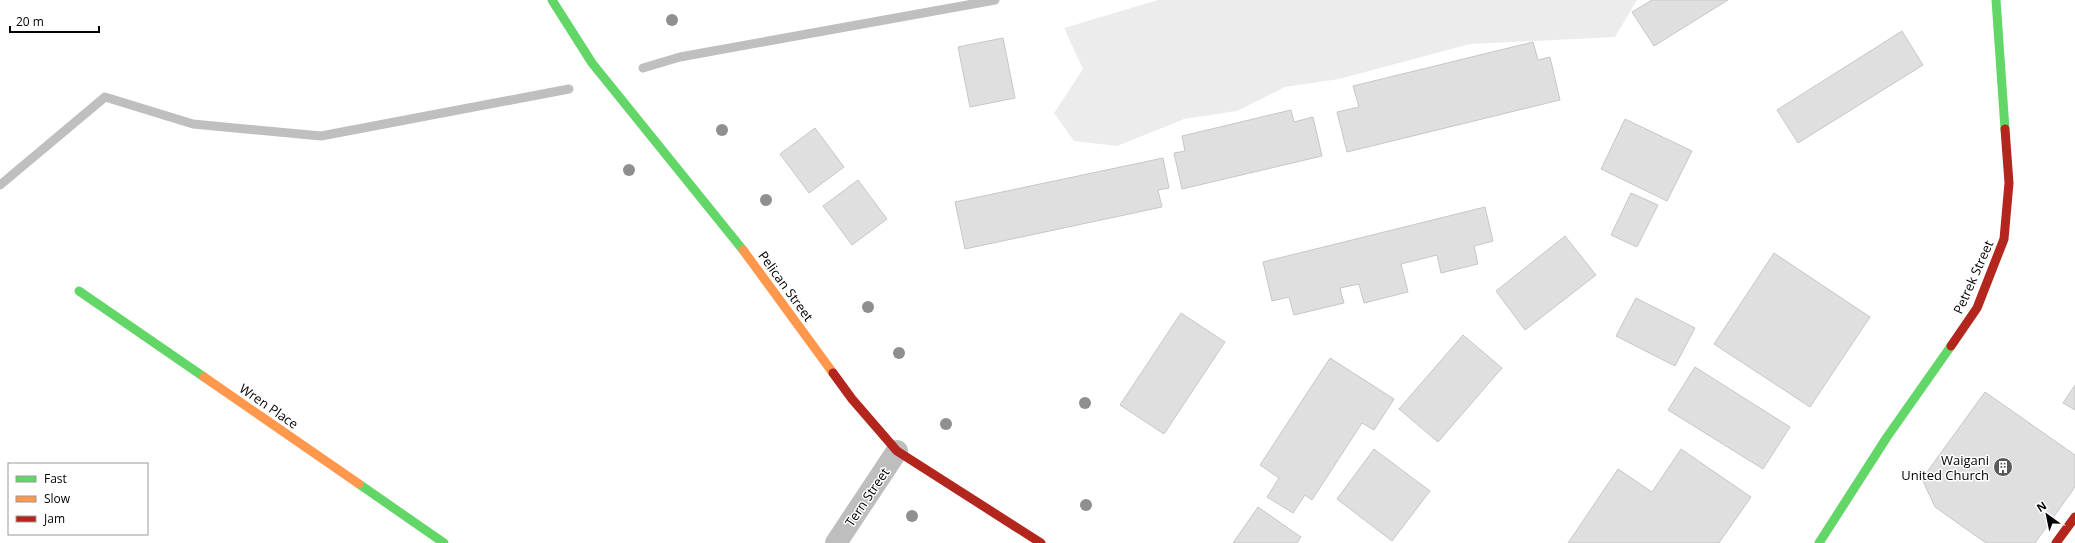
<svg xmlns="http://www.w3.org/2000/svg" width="2075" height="543" font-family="'Open Sans',sans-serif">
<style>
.green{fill:#ececec}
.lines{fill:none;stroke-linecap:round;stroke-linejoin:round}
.stream{stroke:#bfbfbf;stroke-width:9}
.building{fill:#dfdfdf;stroke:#c7c7c7}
.street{stroke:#bebebe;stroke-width:22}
.fast{stroke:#63d668;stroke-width:9}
.slow{stroke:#ff974d;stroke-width:9}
.jam{stroke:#b3261e;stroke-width:9}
.tree{fill:#8f8f8f}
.labels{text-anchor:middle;stroke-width:3;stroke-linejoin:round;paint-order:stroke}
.street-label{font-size:13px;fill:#000;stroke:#fff}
.poi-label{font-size:13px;fill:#000;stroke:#fff;text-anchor:end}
</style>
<rect width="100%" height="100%" fill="#fff"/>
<path class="green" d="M1158,0H1637L1615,37L1470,44L1339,79L1285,87L1237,111L1184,119L1117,146L1074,141L1054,113L1083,69L1064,28Z"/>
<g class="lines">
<path class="stream" d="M643,68L680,57L995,0
M0,185L105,97L193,124L321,136L569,89"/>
</g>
<path class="building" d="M1652,0H1728L1654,46L1632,12Z
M1902,31L1923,65L1798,143L1777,110Z
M1003,38L1015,98L970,107L958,47Z
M1533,42L1538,60L1550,57L1560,100L1347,152L1337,112L1359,107L1353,86Z
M1291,110L1294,122L1313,117L1322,156L1182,189L1174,153L1185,151L1182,136Z
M1625,119L1692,151L1667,201L1601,169Z
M815,128L844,167L809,193L780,154Z
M1163,158L1169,188L1158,190L1162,207L965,249L955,202Z
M858,180L887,219L852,245L823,206Z
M1631,193L1658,205L1637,247L1611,235Z
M1485,207L1493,241L1474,246L1478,264L1441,273L1437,255L1401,264L1408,292L1364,303L1359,284L1340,288L1344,303L1294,315L1289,297L1272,301L1263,262Z
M1565,236L1596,275L1525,330L1496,291Z
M1774,253L1870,317L1810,407L1714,344Z
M1636,298L1695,328L1675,366L1616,336Z
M1181,313L1225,342L1164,434L1120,405Z
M1463,335L1502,368L1438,442L1399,409Z
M1330,358L1394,399L1374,430L1362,423L1312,500L1305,495L1293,513L1267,497L1279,478L1260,465Z
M1695,367L1790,427L1763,469L1668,410Z
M2075,385V410L2063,403Z
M1985,392L2075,455V487L2035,543H1986L1935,507L1922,479Z
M1374,449L1430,491L1392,541L1337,499Z
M1681,449L1751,497L1719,543H1568L1618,469L1652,492Z
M1258,507L1301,537L1297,543H1233Z"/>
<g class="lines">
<path class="street" d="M836,543L897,451"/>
<path class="fast" d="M552,0L592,63L743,250
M1996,0L2005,129
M79,291L204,377
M359,484L444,543
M1819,543L1887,437L1951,346"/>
<path class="slow" d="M743,250L833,373
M204,377L359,484"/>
<path class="jam" d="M1951,346L1977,308L2004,239L2009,183L2005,129
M833,373L852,399L897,451L1041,543
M2056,543L2075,517"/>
</g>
<g class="tree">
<circle cx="672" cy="20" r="6"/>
<circle cx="722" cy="130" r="6"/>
<circle cx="629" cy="170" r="6"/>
<circle cx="766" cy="200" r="6"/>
<circle cx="868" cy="307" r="6"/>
<circle cx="899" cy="353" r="6"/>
<circle cx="1085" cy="403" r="6"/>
<circle cx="946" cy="424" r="6"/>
<circle cx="1086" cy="505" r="6"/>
<circle cx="912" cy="516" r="6"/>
</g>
<defs>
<symbol id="building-disc" viewBox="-11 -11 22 22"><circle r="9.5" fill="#595959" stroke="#fff"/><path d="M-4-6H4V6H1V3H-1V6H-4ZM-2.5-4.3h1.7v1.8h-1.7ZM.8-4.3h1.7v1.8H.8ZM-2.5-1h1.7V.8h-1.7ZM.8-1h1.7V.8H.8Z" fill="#fff"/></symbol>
</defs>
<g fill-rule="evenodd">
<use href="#building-disc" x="1992" y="456" width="22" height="22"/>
</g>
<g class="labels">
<g class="street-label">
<text transform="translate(1973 277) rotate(-66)" y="5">Petrek Street</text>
<text transform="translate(786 286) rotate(54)" y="5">Pelican Street</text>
<text transform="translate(269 406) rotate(35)" y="5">Wren Place</text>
<text transform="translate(867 497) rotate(-56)" y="5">Tern Street</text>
</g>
<g class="poi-label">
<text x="1989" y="465">Waigani<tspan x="1989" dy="15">United Church</tspan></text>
</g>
</g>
<rect x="8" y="463" width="140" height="72" fill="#ffffff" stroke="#999999"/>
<rect x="16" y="476" width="20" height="6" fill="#63d668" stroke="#999999"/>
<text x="44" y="483" font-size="12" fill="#000000">Fast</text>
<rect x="16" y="496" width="20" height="6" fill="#ff974d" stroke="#999999"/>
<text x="44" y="503" font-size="12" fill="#000000">Slow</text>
<rect x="16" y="516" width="20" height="6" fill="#b3261e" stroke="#999999"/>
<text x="44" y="523" font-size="12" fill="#000000">Jam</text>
<g transform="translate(2047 515) rotate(327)" stroke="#ffffff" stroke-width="3" paint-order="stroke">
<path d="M0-3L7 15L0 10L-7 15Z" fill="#000000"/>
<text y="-6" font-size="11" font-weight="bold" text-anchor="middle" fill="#000000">N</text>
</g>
<path d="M10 26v6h89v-6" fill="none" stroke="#000000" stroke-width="2"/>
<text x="16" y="26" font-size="12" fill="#000000" stroke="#ffffff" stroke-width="3" paint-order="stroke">20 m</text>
</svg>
